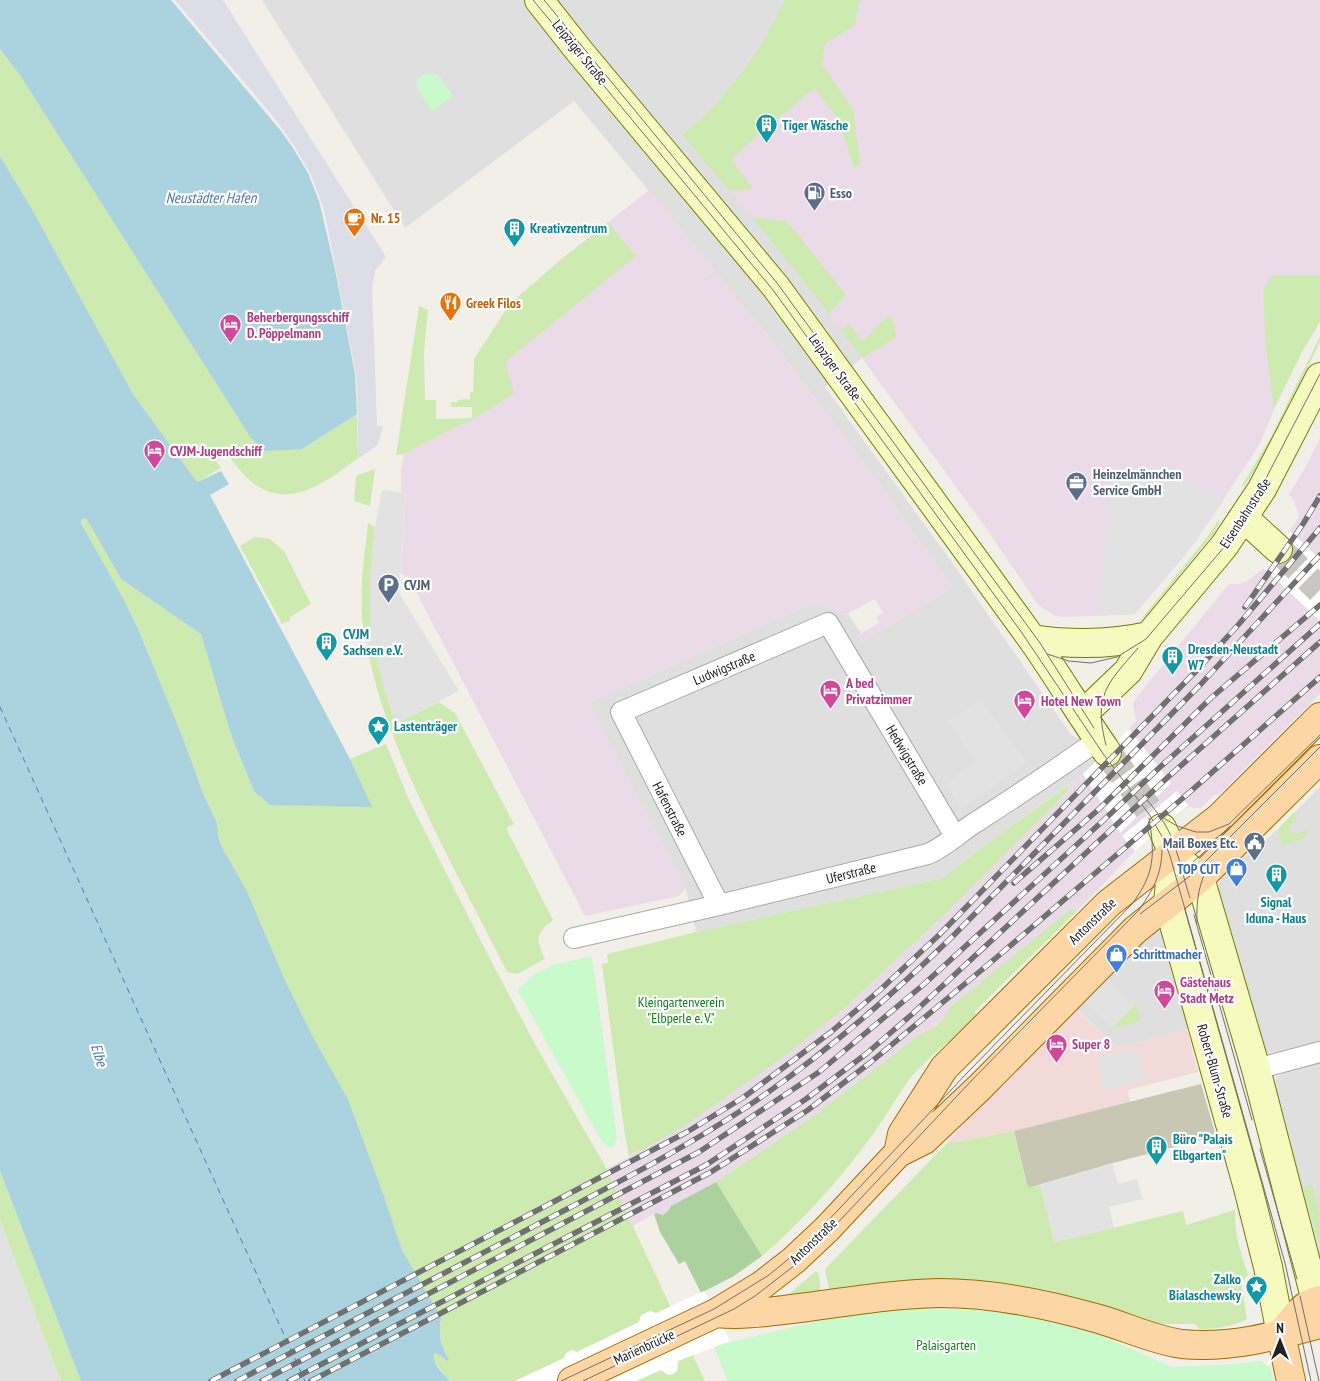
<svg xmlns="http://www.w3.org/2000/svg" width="1320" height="1381" font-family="'PT Sans Narrow',sans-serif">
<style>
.residential{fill:#e0dfdf}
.commercial{fill:#f2dad9}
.industrial{fill:#ebdbe8}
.construction{fill:#c7c7b4}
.grass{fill:#cdebb0}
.forest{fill:#add19e}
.park{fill:#c8facc}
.parking{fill:#e2e2e2}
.plaza{fill:#dddde8}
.water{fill:#aad3df}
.pier{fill:#fff}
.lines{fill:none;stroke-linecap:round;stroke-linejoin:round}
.ferry{stroke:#4a7aab;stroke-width:1;stroke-dasharray:6 5;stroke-linecap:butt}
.secondary-tunnel{stroke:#c8c6c1;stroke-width:28;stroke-dasharray:28 14;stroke-linecap:butt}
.street-casing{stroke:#a9a9a9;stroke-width:22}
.secondary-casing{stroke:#707d05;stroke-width:30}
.primary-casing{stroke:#a06b00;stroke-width:30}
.street{stroke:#fff;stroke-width:20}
.secondary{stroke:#f7fabf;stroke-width:28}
.primary{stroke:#fcd6a4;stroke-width:28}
.tram{stroke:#707070;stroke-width:1}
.rail-casing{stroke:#707070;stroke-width:5.5}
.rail{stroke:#fff;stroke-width:4;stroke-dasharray:11;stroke-linecap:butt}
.labels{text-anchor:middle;stroke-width:4.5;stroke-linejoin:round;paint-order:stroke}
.street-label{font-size:14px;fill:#222;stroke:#fff}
.culture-label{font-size:14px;font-weight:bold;fill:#0d838f;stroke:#fff;text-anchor:start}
.service-label{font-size:14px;font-weight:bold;fill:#4e5e75;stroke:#fff;text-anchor:start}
.food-label{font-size:14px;font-weight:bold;fill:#c56008;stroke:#fff;text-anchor:start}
.hotel-label{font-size:14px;font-weight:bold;fill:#b23c85;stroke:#fff;text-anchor:start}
.shop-label{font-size:14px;font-weight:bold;fill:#366cbe;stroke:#fff;text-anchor:end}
.park-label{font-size:14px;fill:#0c8416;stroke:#fff}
.water-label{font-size:15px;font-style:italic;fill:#4a7aab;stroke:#fff}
</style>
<rect width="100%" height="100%" fill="#f2efe9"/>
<path class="residential" d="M262,0H860L897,337L862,358L825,387L951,561L1071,735L1107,752L1083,774L981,848L943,878L696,932L686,889L589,703L806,606H826L845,615L848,614L861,633L858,635L862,642L952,588L883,489L758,323L740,304L704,284L701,280L715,270L574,101L405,228Z
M1320,787V1271L1274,1087L1277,1077L1285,1072L1281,1052L1268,1053L1261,1046L1218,890L1220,880L1225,870L1254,850L1278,829Z
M1153,928L1167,933L1194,1027L1118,1048L1072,1005Z"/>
<path class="commercial" d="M1074,1008L1118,1048L1187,1029L1198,1072L1128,1090L1130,1102L1014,1131L946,1144L982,1103Z"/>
<path class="industrial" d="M785,0H1320V275H1272L1274,409L1261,442L1212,517L1190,549L1135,614L1064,617L1056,616L1039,606L986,528L829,313L741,203L682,135L697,123L731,86L773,24Z
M649,190L715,270L702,280L704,283L718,273L740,303L758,323L883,489L952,588L862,642L858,635L879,623L876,617L883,613L875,599L845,615L826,606H806L590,703L686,889L679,896L585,916L408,576L401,574L406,493L401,492V467L404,454L477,417L474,359L510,304L558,262Z
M1320,438V694L1220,794L1214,795L1201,808H1193L1188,806L1135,851L1076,912L1072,908L930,1030L920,1034L812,1117L716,1182L671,1206L668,1211L662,1215L656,1213L618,1234L200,1381L629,1157L631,1154L637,1150L641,1151L846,1007L946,913L1069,790L1067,786L1104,755L1136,721L1133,704L1139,694L1229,584H1239L1247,581L1264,568L1299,517L1294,500L1289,494L1305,468Z"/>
<path class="construction" d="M1201,1084L1216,1136L1113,1163L1028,1188L1014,1131Z"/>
<path class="grass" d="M785,0H860L855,25L825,44L822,64L853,110L860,164L854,168L839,120L814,88L733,157V162L753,188L750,190L730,191L682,135C725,101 762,49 785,0Z
M0,49L302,449L357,414V459C328,481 289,511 253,483C243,475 235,464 227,454L216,461L221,468L197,482L133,394L32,209L0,156Z
M752,217L785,221L790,225L846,295L829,313Z
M608,222L636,256L505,362L514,393L477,417L404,454L396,455L419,306L428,310L424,353L425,400H436V419L472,418V407H451V402H458V400L470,399V392H473L474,359L510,304L558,262Z
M1272,275H1320V322L1302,352L1274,409L1266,348L1263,291Z
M891,315L897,337L862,358L841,330L849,324L862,341L873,333L871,330Z
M1320,336V342L1283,419L1264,455L1245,485L1241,487L1271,437Z
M375,469L370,506L354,501L356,476Z
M86,518L121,579L201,634L231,735L254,791L371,807L350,759L386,744L410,802L488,955L535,1044L605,1166L705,1381H450L434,1362V1354L436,1353L449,1360C443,1347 437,1336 441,1322L402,1250L384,1196L348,1099L313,1037L285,980L246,889L223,849L219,840L217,823L203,793L183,738L138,627L123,598L81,523L82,519Z
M1219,519V524L1211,537L1142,621L1143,617L1208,536Z
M368,523L375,527C371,563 368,599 372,635L364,633C358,596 364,559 368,523Z
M255,537L270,539L284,551L311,604L290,617V621L282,624L240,546Z
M367,648L375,651L385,691L396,723L439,702L455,713L514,824L506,828L553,920C534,934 537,941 545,959L517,974L507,972C467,892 422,813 390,728C380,702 373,675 367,648Z
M1067,786L1069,790L946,913L846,1007L782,1058L683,1127L641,1151C635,1150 632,1153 629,1157L624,1129L602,964L608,963L607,954L696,932L943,878L981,848Z
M1294,812L1297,822L1289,825L1291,834L1309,830L1303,839L1282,845L1278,829Z
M1072,908L1076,912L975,1011L976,1016C956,1037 931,1054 912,1076C898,1094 887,1115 874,1133C841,1178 804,1220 762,1256L716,1182L812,1117L920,1034C933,1029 944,1022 949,1008Z
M1136,1004L1141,1022L1112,1028Z
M1014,1131L1028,1188L1040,1185L1055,1242L1183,1211L1186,1225L1235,1210C1234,1233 1241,1253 1248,1275L1241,1283L1247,1319C1231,1327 1217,1329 1199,1329L1195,1324H1161L979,1283L974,1280V1286L830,1294L825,1269L946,1144Z
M0,1171L81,1381H61L58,1374L0,1220Z
M1312,1184L1320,1213V1247L1303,1187Z
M816,1271L819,1274L821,1295L776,1305Z"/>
<path class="forest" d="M716,1182L762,1256L734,1276L701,1293L685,1261L679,1264L660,1232L654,1214L656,1213L663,1215L668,1211L671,1206Z"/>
<path class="park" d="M426,73L438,75L453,96L432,111L417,88V79Z
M592,956L617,1139L614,1146L610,1148L602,1142L518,991L531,976L553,965Z
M927,1308L977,1310L1014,1314L1054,1321L1105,1337L1172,1367L1234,1364L1261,1361L1271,1369L1274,1381H727L714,1346L826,1319L886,1311Z"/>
<path class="parking" d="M1120,465L1167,471L1224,500L1190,549L1135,614L1098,616L1114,471Z
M382,490L406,493L399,593L459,691L396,723L385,691L375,651L367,648L364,633L372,635L370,615V576L375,527Z
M980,699L1027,763L961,808L945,784L975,762L948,721Z
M1106,977L1135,1005L1112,1028L1084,1002Z
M1138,1049L1146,1080L1103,1090L1097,1058Z
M1113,1164L1118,1184L1137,1179L1142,1199L1109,1207L1114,1228L1054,1242L1040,1185Z
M0,1220L58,1374L61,1381H0Z"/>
<path class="plaza" d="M175,0H223L386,257L375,271L372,289L377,425L383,427L377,446L357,459L358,414L356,375L330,239L323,206L311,175L295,147L276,120Z"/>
<path class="water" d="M0,0H171L281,131L293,148L308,173L319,201L335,269L355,374L357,414L302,449L265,451L251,438L22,78L0,49Z
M0,156L32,209L133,394L197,482L221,471L229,484L210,495L350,759L372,807L270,805L254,791L231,735L201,634L121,579L86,518L82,519L81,523L123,598L138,628L183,738L203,793L217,823L219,840L223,849L246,889L285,980L313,1037L348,1099L384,1196L402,1250L441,1317C439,1337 439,1341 449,1360L448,1361L436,1353L434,1354C432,1365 443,1373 450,1381H81L0,1171Z"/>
<path class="pier" d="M1290,531L1320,559V621L1264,568Z
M1129,729L1171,783L1120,833L1083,774Z
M1177,791L1188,805L1135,851L1122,836Z
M704,1291L730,1341L678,1361L677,1371L673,1374L668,1375L661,1370L636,1381H515L564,1358L566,1353L572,1350L577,1352L639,1322L641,1315L650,1311L656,1313Z"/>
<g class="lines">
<path class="ferry" d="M0,707L305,1381"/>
<path class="secondary-tunnel" d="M1278,549L1320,590
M1107,752L1162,828"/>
<defs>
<path id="street" d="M719,905L621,712L828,623L955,836
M574,938L719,905L928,854C944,847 958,834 973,824C1015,797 1057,769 1098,740
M1256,1069L1320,1052"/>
<path id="secondary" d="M539,0L580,52L776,287L1032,639C1058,676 1081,715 1107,752
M1244,518L1278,549
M1032,639C1072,645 1109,645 1149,636
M1082,715L1128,671L1149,636L1224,546L1262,489L1320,377
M1162,828L1173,853L1168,903L1248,1188L1268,1267L1281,1334
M1183,863L1200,878L1256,1069L1316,1301"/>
<path id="primary" d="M898,1153L902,1134L944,1068L1109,903L1220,817L1320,717
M717,1313C744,1316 773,1311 800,1308C846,1302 892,1294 939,1293C993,1293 1047,1304 1099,1319C1127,1327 1153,1340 1182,1344C1229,1349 1276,1336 1320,1324
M572,1381L716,1313L762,1285L794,1260L827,1229L898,1153L924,1140L980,1087L1135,930L1200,878L1320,759
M1291,1381L1281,1334C1292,1320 1302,1304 1320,1300"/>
</defs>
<use href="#street" class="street-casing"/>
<use href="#secondary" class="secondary-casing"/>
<use href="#primary" class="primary-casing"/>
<use href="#street" class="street"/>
<use href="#secondary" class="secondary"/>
<use href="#primary" class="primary"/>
<path class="tram" d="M533,0L773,290L1022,633L1104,755L1149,814L1164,840L1170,856L1285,1263L1311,1381
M544,0L777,283L1040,643L1094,728
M1047,654L1069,661L1091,663L1117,657L1146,639L1225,546L1261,488L1320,374
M1106,745C1093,695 1107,684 1138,648
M1143,795C1153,807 1163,819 1170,834C1179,854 1183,877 1190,898
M1162,817L1177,826L1196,832H1209L1229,824L1320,735
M1177,876L1210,847L1230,826
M1140,914L1194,873L1320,747
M1194,915L1252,1120
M1197,923C1196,900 1199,882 1210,863
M1260,1149L1297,1279
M1300,1296L1319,1381
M561,1381L714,1309L769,1275L792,1256L824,1225L967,1073L1132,904C1155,873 1155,855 1149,818
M583,1381L734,1309L755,1296L795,1265L829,1232L973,1079L1139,910C1155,887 1163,871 1162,843"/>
<defs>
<path id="rail" d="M1245,607L1303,524L1320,496
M1014,883L1099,809L1211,698L1320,605
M211,1381L687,1132L744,1097L831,1032L880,990L939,935L1199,668L1239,624L1320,528
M237,1381C332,1331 428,1282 523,1232C597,1193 672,1156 742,1110C818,1060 887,1000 952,937L1201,684L1320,555
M262,1381L699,1152L819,1072L923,985L1106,818L1159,768L1320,624
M289,1381L706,1165L806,1099L866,1054L910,1016L1167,778L1320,642
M311,1381L711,1172L808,1110L871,1062L990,963L1183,798L1320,677"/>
</defs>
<use href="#rail" class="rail-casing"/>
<use href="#rail" class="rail"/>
</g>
<defs>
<symbol id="building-pin" viewBox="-11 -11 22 30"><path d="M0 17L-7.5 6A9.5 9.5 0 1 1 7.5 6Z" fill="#0f9aa8" stroke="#fff"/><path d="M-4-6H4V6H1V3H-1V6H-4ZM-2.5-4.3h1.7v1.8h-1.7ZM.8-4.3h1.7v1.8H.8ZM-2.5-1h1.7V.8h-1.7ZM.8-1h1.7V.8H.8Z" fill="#fff"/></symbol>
<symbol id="fuel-pin" viewBox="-11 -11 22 30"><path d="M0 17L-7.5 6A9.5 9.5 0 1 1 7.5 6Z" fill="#5c6f8a" stroke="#fff"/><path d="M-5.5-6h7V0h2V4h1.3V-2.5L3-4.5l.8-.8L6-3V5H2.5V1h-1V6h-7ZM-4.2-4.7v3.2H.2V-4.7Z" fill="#fff"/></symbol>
<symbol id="cafe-pin" viewBox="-11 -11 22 30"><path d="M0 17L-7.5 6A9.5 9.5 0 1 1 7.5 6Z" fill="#e8710a" stroke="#fff"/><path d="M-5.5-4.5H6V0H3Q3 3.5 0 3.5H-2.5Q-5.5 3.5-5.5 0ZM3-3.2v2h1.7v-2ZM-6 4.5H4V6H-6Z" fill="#fff"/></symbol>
<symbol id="restaurant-pin" viewBox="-11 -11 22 30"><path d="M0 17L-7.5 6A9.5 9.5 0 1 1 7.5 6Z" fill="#e8710a" stroke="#fff"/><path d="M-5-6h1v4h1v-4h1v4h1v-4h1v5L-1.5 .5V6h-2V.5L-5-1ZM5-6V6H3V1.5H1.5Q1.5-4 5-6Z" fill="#fff"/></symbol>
<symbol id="hotel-pin" viewBox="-11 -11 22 30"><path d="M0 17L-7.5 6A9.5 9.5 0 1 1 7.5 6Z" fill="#d1479c" stroke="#fff"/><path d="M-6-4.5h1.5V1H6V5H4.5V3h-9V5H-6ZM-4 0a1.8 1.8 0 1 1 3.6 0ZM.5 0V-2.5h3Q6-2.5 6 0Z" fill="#fff"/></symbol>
<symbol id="office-pin" viewBox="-11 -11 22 30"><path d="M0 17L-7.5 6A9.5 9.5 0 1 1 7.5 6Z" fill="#5c6f8a" stroke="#fff"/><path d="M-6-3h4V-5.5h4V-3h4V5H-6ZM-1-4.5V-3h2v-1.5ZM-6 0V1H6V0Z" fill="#fff"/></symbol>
<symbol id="parking-pin" viewBox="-11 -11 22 30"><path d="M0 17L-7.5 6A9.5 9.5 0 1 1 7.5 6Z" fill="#5c6f8a" stroke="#fff"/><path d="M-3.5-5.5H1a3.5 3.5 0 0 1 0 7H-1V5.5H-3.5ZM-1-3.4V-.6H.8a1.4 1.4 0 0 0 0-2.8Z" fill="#fff"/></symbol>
<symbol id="sight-pin" viewBox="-11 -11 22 30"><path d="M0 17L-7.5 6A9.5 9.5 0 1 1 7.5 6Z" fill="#0f9aa8" stroke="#fff"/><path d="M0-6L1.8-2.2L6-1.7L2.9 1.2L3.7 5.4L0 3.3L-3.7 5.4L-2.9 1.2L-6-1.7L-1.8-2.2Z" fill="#fff"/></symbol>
<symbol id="civic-pin" viewBox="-11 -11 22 30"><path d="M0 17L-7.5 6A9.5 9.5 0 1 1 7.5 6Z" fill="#5c6f8a" stroke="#fff"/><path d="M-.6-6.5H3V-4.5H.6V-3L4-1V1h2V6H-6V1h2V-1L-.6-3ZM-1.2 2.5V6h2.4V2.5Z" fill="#fff"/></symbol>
<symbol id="shop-pin" viewBox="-11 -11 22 30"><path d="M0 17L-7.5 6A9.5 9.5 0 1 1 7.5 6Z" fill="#3f7fe0" stroke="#fff"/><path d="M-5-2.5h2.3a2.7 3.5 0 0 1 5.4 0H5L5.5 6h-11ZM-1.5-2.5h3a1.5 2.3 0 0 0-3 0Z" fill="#fff"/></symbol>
</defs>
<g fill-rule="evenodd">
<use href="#building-pin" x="754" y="112" width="25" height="34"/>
<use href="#fuel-pin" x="802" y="180" width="25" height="34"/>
<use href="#cafe-pin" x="342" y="206" width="25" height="34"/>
<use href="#building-pin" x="502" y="216" width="25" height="34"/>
<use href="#restaurant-pin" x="438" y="290" width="25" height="34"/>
<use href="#hotel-pin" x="218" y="312" width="25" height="34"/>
<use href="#hotel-pin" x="142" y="438" width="25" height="34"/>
<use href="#office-pin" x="1064" y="470" width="25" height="34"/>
<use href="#parking-pin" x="376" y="572" width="25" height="34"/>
<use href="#building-pin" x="314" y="630" width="25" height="34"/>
<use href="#building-pin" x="1160" y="644" width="25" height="34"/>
<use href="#hotel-pin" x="818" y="678" width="25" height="34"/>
<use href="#hotel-pin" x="1012" y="688" width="25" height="34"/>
<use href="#sight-pin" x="366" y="714" width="25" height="34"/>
<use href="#civic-pin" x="1242" y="830" width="25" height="34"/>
<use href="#shop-pin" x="1224" y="856" width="25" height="34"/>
<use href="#building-pin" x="1264" y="862" width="25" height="34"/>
<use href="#shop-pin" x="1104" y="942" width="25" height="34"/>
<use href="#hotel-pin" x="1152" y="978" width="25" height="34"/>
<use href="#hotel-pin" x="1044" y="1032" width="25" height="34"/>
<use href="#building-pin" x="1144" y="1134" width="25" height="34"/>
<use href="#sight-pin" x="1244" y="1274" width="25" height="34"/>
</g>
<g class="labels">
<g class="street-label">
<text transform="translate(580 52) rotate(51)" y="5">Leipziger Straße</text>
<text transform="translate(835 367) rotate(54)" y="5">Leipziger Straße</text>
<text transform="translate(1245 513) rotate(-57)" y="5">Eisenbahnstraße</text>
<text transform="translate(724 668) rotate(-23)" y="5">Ludwigstraße</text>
<text transform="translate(907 755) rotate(59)" y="5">Hedwigstraße</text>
<text transform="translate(670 809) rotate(63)" y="5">Hafenstraße</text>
<text transform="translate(851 873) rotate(-14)" y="5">Uferstraße</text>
<text transform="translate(1092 921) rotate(-44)" y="5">Antonstraße</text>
<text transform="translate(1215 1071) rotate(74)" y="5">Robert-Blum-Straße</text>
<text transform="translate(813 1241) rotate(-44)" y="5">Antonstraße</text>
<text transform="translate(644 1347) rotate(-25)" y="5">Marienbrücke</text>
</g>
<g class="culture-label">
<text x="782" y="130">Tiger Wäsche</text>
<text x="530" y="233">Kreativzentrum</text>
<text x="343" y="639">CVJM<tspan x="343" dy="16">Sachsen e.V.</tspan></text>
<text x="1188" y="654">Dresden-Neustadt<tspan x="1188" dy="16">W7</tspan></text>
<text x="394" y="731">Lastenträger</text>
<text x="1276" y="907" text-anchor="middle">Signal<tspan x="1276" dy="16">Iduna - Haus</tspan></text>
<text x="1173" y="1144">Büro "Palais<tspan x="1173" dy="16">Elbgarten"</tspan></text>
<text x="1241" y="1284" text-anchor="end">Zalko<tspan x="1241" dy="16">Bialaschewsky</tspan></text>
</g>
<g class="service-label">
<text x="830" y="198">Esso</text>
<text x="1093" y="479">Heinzelmännchen<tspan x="1093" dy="16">Service GmbH</tspan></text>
<text x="404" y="590">CVJM</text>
<text x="1238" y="848" text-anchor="end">Mail Boxes Etc.</text>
</g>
<g class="food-label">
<text x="371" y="223">Nr. 15</text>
<text x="466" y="308">Greek Filos</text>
</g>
<g class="hotel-label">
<text x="247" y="322">Beherbergungsschiff<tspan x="247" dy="16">D. Pöppelmann</tspan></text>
<text x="170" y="456">CVJM-Jugendschiff</text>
<text x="846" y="688">A bed<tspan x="846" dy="16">Privatzimmer</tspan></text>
<text x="1041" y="706">Hotel New Town</text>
<text x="1180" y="987">Gästehaus<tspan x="1180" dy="16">Stadt Metz</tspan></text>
<text x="1072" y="1049">Super 8</text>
</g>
<g class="shop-label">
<text x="1220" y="874">TOP CUT</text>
<text x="1133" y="959" text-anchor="start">Schrittmacher</text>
</g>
<g class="park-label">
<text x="681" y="1007">Kleingartenverein<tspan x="681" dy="16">"Elbperle e. V."</tspan></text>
<text x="946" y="1350">Palaisgarten</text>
</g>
<g class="water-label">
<text x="211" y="203">Neustädter Hafen</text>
<text transform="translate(99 1055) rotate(72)" y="5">Elbe</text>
</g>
</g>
<g transform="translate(1280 1341)" stroke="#ffffff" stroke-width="4" paint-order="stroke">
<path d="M0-4L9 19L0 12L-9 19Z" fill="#222222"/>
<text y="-8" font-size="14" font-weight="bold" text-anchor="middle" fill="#222222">N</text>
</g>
</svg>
